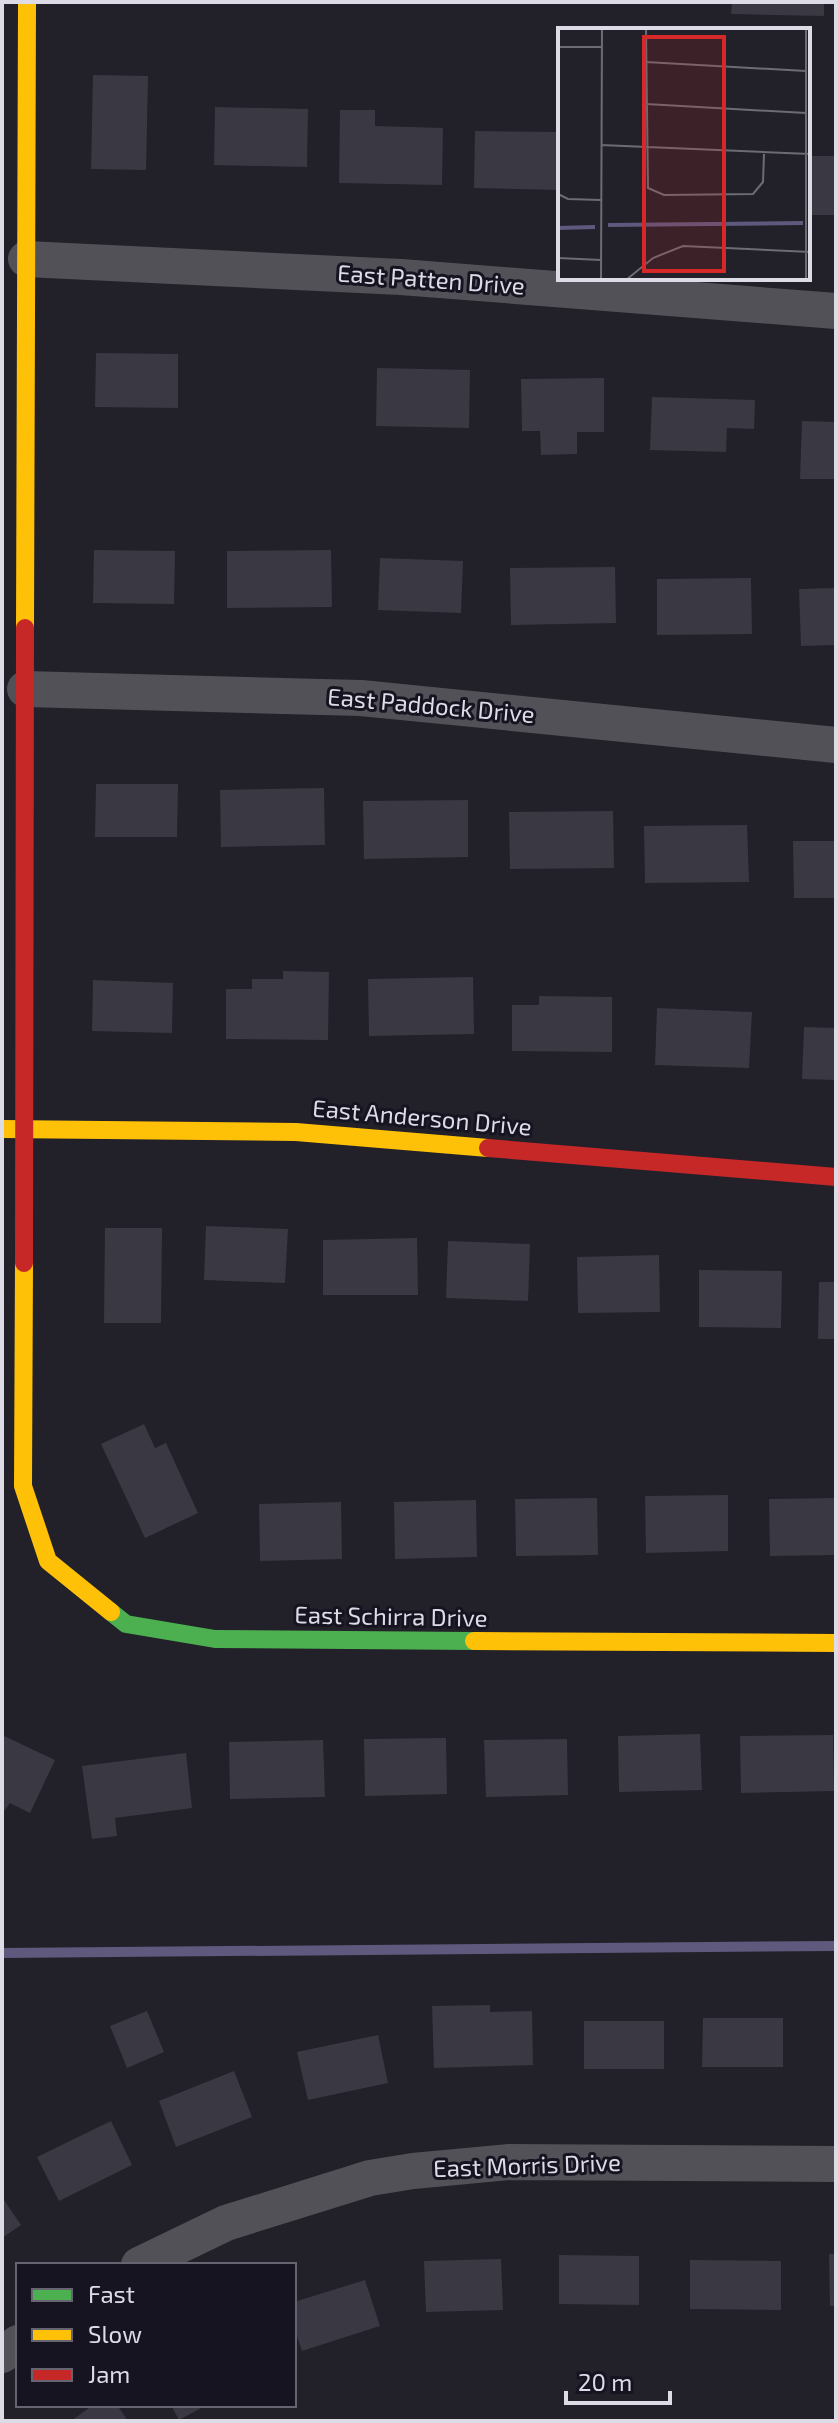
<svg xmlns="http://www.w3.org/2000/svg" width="838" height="2423" font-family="'Exo 2',sans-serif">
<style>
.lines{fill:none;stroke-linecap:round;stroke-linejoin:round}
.stream{stroke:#60597e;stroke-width:10}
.building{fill:#3a3842}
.street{stroke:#525157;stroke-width:36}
.fast{stroke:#4caf50;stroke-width:18}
.slow{stroke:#ffc107;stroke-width:18}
.jam{stroke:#c62828;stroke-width:18}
.labels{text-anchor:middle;stroke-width:6;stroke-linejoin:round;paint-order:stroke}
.street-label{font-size:24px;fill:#dddce6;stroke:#171422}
.inset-river{fill:none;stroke:#60597e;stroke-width:4}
.inset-road{fill:none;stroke:#6d6b74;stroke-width:2}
.view{fill:#d62828;fill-opacity:0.15;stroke:#d62828;stroke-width:4}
.inset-edge{fill:none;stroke:#dddce6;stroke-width:4}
</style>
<rect width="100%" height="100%" fill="#222028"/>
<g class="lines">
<path class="stream" d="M2,1953L836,1946"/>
</g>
<path class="building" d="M732,2H824V16L731,14Z
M93,75L148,76L146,170L91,169Z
M215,107L308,109L307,167L214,165Z
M340,110H375V126L443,128L442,185L339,183Z
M475,131L560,132V190L474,188Z
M808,156H835V215H808Z
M96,353L178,354V408L95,407Z
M377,368L470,370L469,428L376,426Z
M604,378V432H577V454L541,455L540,431H522L521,379Z
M652,397L755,400L754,429L727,428L726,452L650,450Z
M802,421L836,422V479H800Z
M94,550L175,551L174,604L93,603Z
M331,550L332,607L227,608V551Z
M380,558L463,561L461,613L378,610Z
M615,567L616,623L511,625L510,568Z
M751,578L752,634L657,635V579Z
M836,588V645L801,646L799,589Z
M96,784H178L177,837H95Z
M324,788L325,845L221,847L220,790Z
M468,800V857L364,859L363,801Z
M613,811L614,868L510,869L509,812Z
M747,825L749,882L645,883L644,826Z
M793,841H836V898H794Z
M283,971L329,972L328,1040L226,1039V989H252V979H283Z
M473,977L474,1034L369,1036L368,979Z
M93,980L173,983L172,1033L92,1031Z
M539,996L612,997V1052L512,1051V1005H539Z
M657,1008L752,1012L749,1068L655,1065Z
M804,1027L836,1028V1080L802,1079Z
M206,1226L288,1229L285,1283L204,1280Z
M105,1228H162L161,1323H104Z
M417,1238L418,1295H323V1240Z
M448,1241L530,1244L528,1301L446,1298Z
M659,1255L660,1312L578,1313L577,1257Z
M699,1270L782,1271L781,1328L699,1327Z
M819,1282H836V1339H818Z
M144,1424L155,1448L166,1443L198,1513L145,1538L101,1444Z
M728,1495V1551L646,1553L645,1496Z
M597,1498L598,1555L516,1556L515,1499Z
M836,1498V1555L770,1556L769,1499Z
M476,1500L477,1557L395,1559L394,1502Z
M341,1502L342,1559L260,1561L259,1504Z
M700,1734L702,1790L619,1792L618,1736Z
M2,1735L55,1760L30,1813L10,1803L2,1814Z
M833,1735L834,1791L741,1793L740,1736Z
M446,1738L447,1794L365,1796L364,1739Z
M567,1739L568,1795L486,1797L484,1740Z
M323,1740L325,1797L230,1799L229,1742Z
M186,1753L192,1808L115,1818L117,1836L92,1839L82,1766Z
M490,2005V2012L532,2011L533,2065L434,2068L432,2006Z
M147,2011L164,2052L127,2068L110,2026Z
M703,2018H783V2067H702Z
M584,2021H664V2069H584Z
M378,2035L388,2083L308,2100L297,2052Z
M234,2071L252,2117L176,2147L159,2101Z
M111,2121L132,2165L59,2201L37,2157Z
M2,2197L21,2225L2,2238Z
M829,2254H836V2306H830Z
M559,2255L639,2256V2305L559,2304Z
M501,2259L503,2310L426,2312L424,2261Z
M690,2260L781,2261V2310L690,2309Z
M365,2280L380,2326L302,2351L294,2327V2302Z
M93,2405H117L128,2421H71Z
M171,2405H207L179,2420Z"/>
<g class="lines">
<path class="street" d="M26,259L401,277L836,311
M25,689L361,698L836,745
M139,2265L226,2223L370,2178L413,2171L510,2162L836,2164
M2,2355L18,2343"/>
<path class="fast" d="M111,1612L126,1624L215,1639L474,1641"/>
<path class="slow" d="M25,628L27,2
M2,1129L296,1132L488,1148
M24,1263L23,1486L48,1561L111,1612
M474,1641L836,1643"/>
<path class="jam" d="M488,1148L836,1177
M24,1263L25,628"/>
</g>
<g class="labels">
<g class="street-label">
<text transform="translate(431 280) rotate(4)" y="8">East Patten Drive</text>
<text transform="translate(431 706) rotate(5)" y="8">East Paddock Drive</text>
<text transform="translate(422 1118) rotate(5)" y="8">East Anderson Drive</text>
<text transform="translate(391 1617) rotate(1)" y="8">East Schirra Drive</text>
<text transform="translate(527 2166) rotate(-2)" y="8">East Morris Drive</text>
</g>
</g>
<g transform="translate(558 28)">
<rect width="252" height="252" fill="#222028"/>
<path class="inset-river" d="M50,197L245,195M0,200L37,199"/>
<path class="inset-road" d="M88,0L90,160L106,167L195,166L205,154L206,126M248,0V252M0,19H44M88,34L248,43M88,76L248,85M43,117L252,126M0,166L10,171L43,172M0,230L43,232M43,252L44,0M68,252L95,230L125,218L252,224"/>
<path class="view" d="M86,9H166V243H86Z"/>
<rect width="252" height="252" class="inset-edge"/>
</g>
<rect width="838" height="2423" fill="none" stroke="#dddce6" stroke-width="8"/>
<rect x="16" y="2263" width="280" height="144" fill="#171422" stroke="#666470" stroke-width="2"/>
<rect x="32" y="2289" width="40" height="12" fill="#4caf50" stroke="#666470" stroke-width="2"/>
<text x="88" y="2303" font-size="24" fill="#dddce6">Fast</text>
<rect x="32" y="2329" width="40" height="12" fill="#ffc107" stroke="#666470" stroke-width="2"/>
<text x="88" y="2343" font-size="24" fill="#dddce6">Slow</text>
<rect x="32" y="2369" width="40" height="12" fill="#c62828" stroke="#666470" stroke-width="2"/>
<text x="88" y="2383" font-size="24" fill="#dddce6">Jam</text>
<path d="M566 2391v12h104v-12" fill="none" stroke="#dddce6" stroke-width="4"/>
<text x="578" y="2391" font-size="24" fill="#dddce6" stroke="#171422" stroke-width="6" paint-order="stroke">20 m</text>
</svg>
